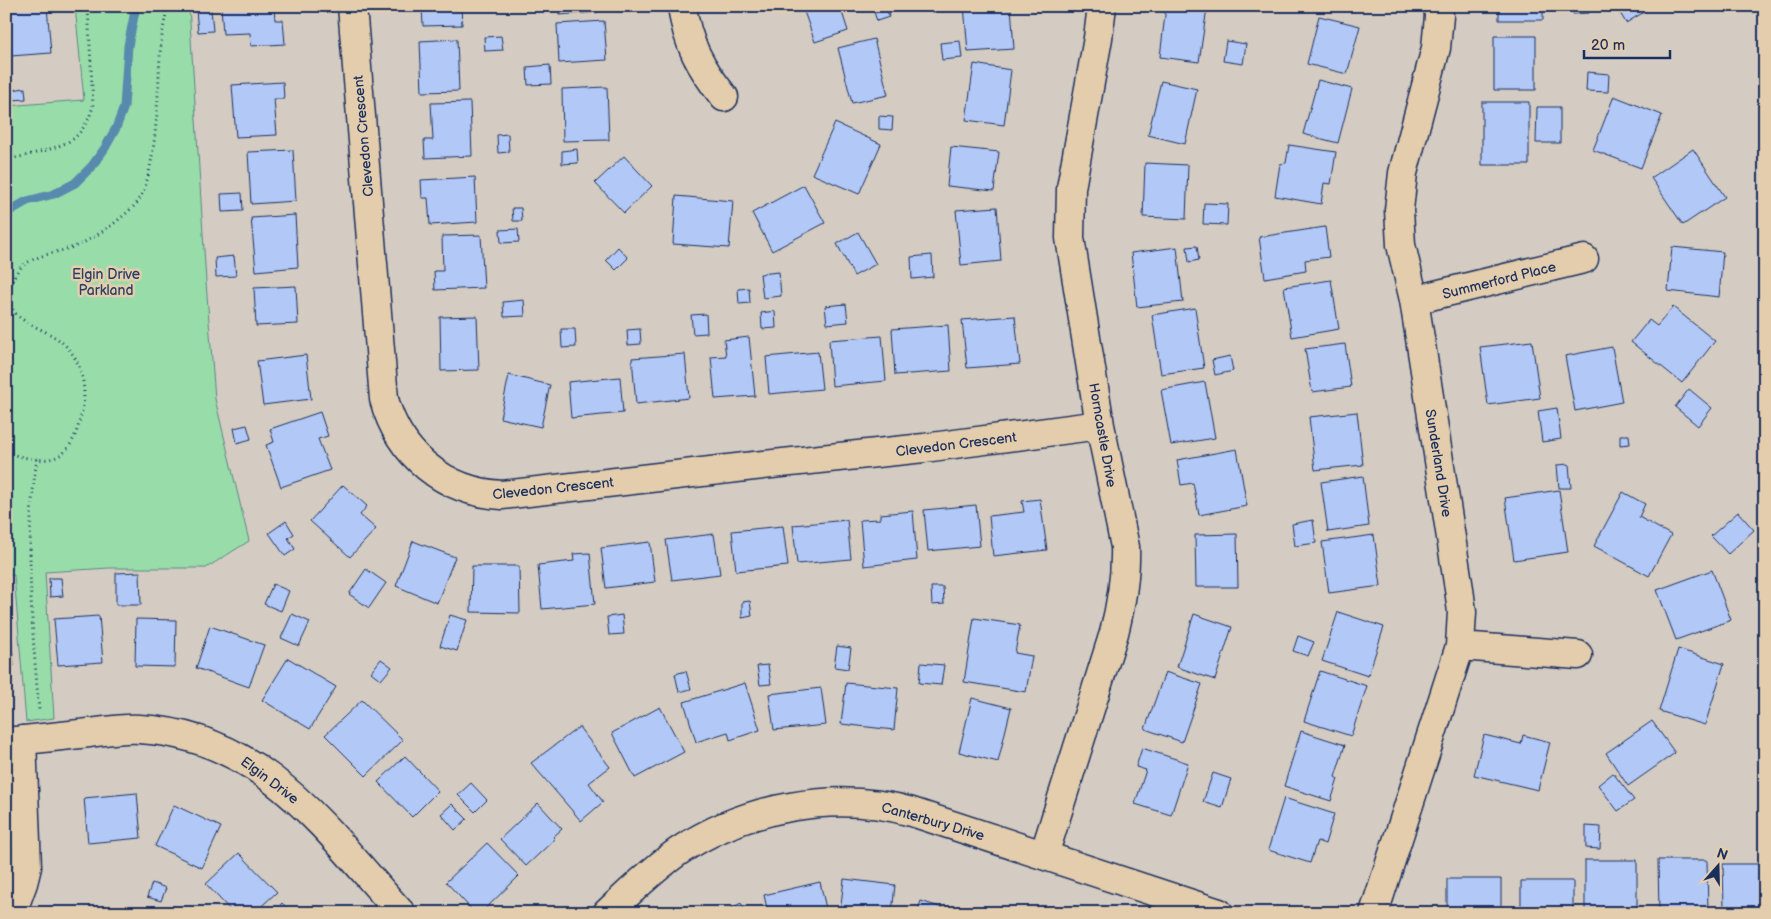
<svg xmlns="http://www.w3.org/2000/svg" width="1771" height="919" font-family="'Balsamiq Sans',sans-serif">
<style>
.green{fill:#98dda9;stroke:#5a8684}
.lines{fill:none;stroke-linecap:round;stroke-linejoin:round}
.stream{stroke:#598aae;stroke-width:9}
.building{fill:#b2c8f7;stroke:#1b2f5e}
.minor-casing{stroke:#1b2f5e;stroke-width:31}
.path{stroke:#1b2f5e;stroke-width:3;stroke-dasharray:1 4;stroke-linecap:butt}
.minor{stroke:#e3cdac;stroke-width:28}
.labels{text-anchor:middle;stroke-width:5;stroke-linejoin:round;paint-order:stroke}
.street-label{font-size:14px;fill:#1b2f5e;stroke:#e3cdac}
.park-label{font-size:14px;fill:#284066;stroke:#e3cdac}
</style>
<rect width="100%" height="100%" fill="#d4ccc2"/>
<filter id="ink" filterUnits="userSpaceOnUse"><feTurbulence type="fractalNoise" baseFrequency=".02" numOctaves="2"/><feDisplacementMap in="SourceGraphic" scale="10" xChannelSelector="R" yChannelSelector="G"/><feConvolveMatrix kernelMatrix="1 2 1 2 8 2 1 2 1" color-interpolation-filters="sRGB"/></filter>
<g filter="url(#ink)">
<path class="green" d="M75,6H189L206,282L215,399L249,541L206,568H109L45,572L54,718L26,722L14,575H6V106L84,100Z"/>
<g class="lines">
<path class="stream" d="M6,213L27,201L54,194L75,183L92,166L105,148L116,128L124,107L128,46L136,6"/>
</g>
<path class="building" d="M7,6H47L51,53L11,56Z
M221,6H274L275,20H283L285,44L251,46L250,33L223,34Z
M422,6H461L462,25L423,26Z
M558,6H599V12L559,15Z
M802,6H840L848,31L815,42Z
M872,6H886L889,17L877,21Z
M964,6H1011L1014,49L968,52Z
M1166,6L1207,8L1199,62L1160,57Z
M1499,6H1543V20H1499Z
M1573,6H1589V13L1573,14Z
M1616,6H1654L1626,23Z
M211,9L213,31L198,32L196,10Z
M1319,16L1360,26L1347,74L1307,64Z
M604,21L607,60L559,63L557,24Z
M501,36L503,50L485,51L484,37Z
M1494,36H1536V90H1494Z
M457,39L459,91L422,92L420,41Z
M874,39L888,95L852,103L838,48Z
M960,41L962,58L942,60L940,43Z
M1226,41L1246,44L1243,64L1223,61Z
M974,64L1011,70L1004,125L966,120Z
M550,65L551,84L528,85L527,67Z
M1587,72L1609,74L1608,92L1586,91Z
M1318,80L1352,89L1338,143L1303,134Z
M1161,81L1197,89L1185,144L1148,135Z
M283,82L284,99H274L277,135L236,137L232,85Z
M607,87L609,140L563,141L562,89Z
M25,88L26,99L13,100L12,90Z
M1614,96L1662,115L1641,168L1593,150Z
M470,102L472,156L425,158L424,140H433L431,103Z
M1482,102H1529V165H1482Z
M1537,107H1560V143H1536Z
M879,116L893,117L892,130L879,129Z
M835,123L881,144L859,194L812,174Z
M508,134L509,152L498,153L497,135Z
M1289,145L1336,152L1331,184L1324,183L1321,204L1275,196L1280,164L1286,163Z
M951,147L999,152L994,191L947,186Z
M577,149L578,163L562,164V151Z
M1693,149L1725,197L1683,225L1651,178Z
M293,150L296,201L251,204L248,152Z
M624,156L652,186L624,213L595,183Z
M1145,163L1188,165L1186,219L1143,217Z
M475,177L477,222L430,225L428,198H422L421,180Z
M804,185L825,223L772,251L752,213Z
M242,193L243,211L222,212L221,194Z
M676,196L733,201L729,248L673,244Z
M1204,203L1228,204L1227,225L1203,224Z
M997,207L1001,261L961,265L956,210Z
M512,208H521L522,221H513Z
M295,215L298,267L256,271L251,218Z
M1325,227L1329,257L1305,260L1306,271L1265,278L1259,237Z
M518,229L519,242L501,243L500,230Z
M858,232L876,264L854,276L837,244Z
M481,235L484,288L435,290L434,271H443L442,236Z
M1197,246L1199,260L1189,262L1187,247Z
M618,247L628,258L616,270L606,260Z
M1177,247L1183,302L1137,307L1131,253Z
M1672,247L1723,252L1719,297L1668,291Z
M932,255L933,277L912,279L911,257Z
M234,256L236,276L216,277L215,258Z
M779,272L781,296L763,298L760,274Z
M1331,280L1339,329L1292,337L1284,287Z
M296,286L298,324L256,326L254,288Z
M749,288L750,303L739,304L738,289Z
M524,300L525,316L504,317L503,302Z
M846,304L848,322L827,324L825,306Z
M1673,307L1715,341L1682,383L1631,342L1649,320L1657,326Z
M1195,308L1204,368L1161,374L1152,315Z
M775,311L776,328L762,329L761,313Z
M706,314L707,333L693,334L691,315Z
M477,316L479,370L441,371L440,317Z
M1015,316L1020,364L967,368L962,320Z
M948,325L951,371L895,375L892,329Z
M561,329H575L576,347L562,348Z
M640,329L641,344L628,345L627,330Z
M882,336L886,381L832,386L829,340Z
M749,337L755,396L715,399L711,357L726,356L724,340Z
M1532,341L1540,398L1488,405L1480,347Z
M1345,344L1351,387L1312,392L1305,349Z
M1612,347L1622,402L1575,411L1565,356Z
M818,352L822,389L769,394L766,357Z
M685,354L689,398L636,404L632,358Z
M306,355L311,399L263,405L257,361Z
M1230,356L1233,371L1215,375L1212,360Z
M509,375L550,385L541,427L500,418Z
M620,377L623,413L571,418L568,382Z
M1205,382L1215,438L1171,445L1161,390Z
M1689,389L1712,408L1698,426L1675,407Z
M1557,408L1561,439L1542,442L1538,411Z
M320,412L328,436L318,439L330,470L281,487L266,445L274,442L270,429Z
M1357,412L1363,465L1315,470L1309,417Z
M247,425L251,439L237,443L234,428Z
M1620,435H1629L1630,444L1620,445Z
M1237,449L1247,506L1199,515L1193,483L1181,485L1177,460Z
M1569,464L1571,488H1559L1557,465Z
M1363,476L1369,526L1328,532L1321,482Z
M343,485L367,506L360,515L376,529L350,557L310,521Z
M1559,490L1568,552L1514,560L1505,498Z
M1623,492L1645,504L1639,517L1671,535L1649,576L1594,546Z
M1040,499L1047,550L993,556L989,516L1024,512L1022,501Z
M976,505L980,546L928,551L924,510Z
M913,511L917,560L864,566L860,520L880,519V514Z
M1738,512L1754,530L1728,554L1711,536Z
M847,520L851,559L797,564L793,525Z
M1313,520L1316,543L1295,546L1292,524Z
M286,521L294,534L288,538L295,549L285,556L269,533Z
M783,526L788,566L736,571L732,531Z
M714,534L720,574L672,580L666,540Z
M1237,534L1238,587H1196L1195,535Z
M1374,535L1381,586L1329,593L1322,542Z
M413,541L455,557L437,603L396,586Z
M650,542L655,582L606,588L601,548Z
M590,553L595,604L542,609L538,565L574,561L573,554Z
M472,566H519L520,613L471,612Z
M366,569L386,583L369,608L349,594Z
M1712,570L1731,620L1676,640L1657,590Z
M140,572L141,605H116V573Z
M49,578H61L63,596L50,597Z
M273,584L289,591L281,611L264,604Z
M931,587H943L944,604L932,605Z
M750,601L752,616L742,618V602Z
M1338,612L1384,627L1368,676L1322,661Z
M292,614L310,622L299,646L281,638Z
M1194,614L1232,627L1215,680L1177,667Z
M450,615L467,620L457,651L440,646Z
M622,615L624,634L609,635L607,617Z
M99,616L103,662L58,665L54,619Z
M974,618L1020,625L1015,653L1032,656L1026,692L964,682Z
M136,619L176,620L175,667L135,666Z
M10,621L14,666H6V622Z
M210,626L264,645L249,687L196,668Z
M1298,636L1314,642L1308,656L1293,651Z
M837,646L851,648L848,669L834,667Z
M1678,649L1724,664L1705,725L1659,711Z
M288,658L336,687L310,729L262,700Z
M381,659L392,667L381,680L371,672Z
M921,663L944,665L941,685L919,683Z
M768,665L771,684L760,685L757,666Z
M686,671L691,689L679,692L675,674Z
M1320,671L1367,686L1351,736L1304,721Z
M1165,672L1202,684L1182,742L1145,729Z
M745,683L760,730L730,740L728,732L696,742L684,702Z
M846,683L898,688L894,730L841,724Z
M821,688L826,725L774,730L769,694Z
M972,698L1011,708L998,762L959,752Z
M362,700L403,740L366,776L325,735Z
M660,707L684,752L635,778L612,733Z
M1652,721L1675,753L1628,786L1606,753Z
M579,727L610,767L589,783L603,802L581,821L531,763Z
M1301,731L1345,745L1335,777L1338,779L1331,801L1284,786Z
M1484,735L1521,744L1523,735L1550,742L1538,790L1474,775Z
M1142,748L1188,763L1171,815L1135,804L1146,770L1136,767Z
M405,756L438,791L412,817L378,782Z
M1213,773L1231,779L1222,808L1203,802Z
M1613,773L1634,800L1618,811L1598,785Z
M471,783L487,800L475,812L458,795Z
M137,793L141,838L88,843L84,798Z
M1284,798L1334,814L1325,844L1317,841L1310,863L1268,850Z
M538,803L562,829L553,837L555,839L526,866L500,839Z
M452,804L467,819L455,830L441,814Z
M174,805L221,827L202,868L155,846Z
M1586,826L1601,827L1600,849L1586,848Z
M487,843L519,876L481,913H475L446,882Z
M239,853L277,892L254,913H233L206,884Z
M1585,860H1637V910H1585Z
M1658,860H1707L1708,913H1659Z
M1723,864H1765V909H1724Z
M844,879L895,885L892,913H840Z
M1447,879H1501V913H1447Z
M1521,881H1573V913H1521Z
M820,882L827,913H768L764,895Z
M152,883L166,888L161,901L147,897Z
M921,901L958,913H917Z
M282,903L292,913H272Z
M741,903L746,913H722Z"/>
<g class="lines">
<defs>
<path id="minor" d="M352,6L384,399C399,455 445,492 502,495L754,466L924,448L1100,425
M682,6C687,44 701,68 724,97
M1414,300L1584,259
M1460,646L1578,655
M6,742C34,739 62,736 89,733C106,731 123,728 139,729C262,735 325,829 401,913
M1044,855L1114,633C1121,605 1126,577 1125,547L1100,425L1070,238L1071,188L1098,38L1102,6
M12,913L23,883L27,867L22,740
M607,913C630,892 653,869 679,851C745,807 835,790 912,812L1219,913
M1374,913L1460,646L1462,612L1459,589L1414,300L1401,245L1399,210L1403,173L1436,48L1439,16L1438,6"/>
</defs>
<use href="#minor" class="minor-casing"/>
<path class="path" d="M6,160C24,156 58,149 73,139C83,131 90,118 93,106L88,6
M6,453C24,457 49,466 64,452C74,443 78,428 81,415C89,386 81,352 53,336C36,325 8,320 10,295C11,252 55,257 83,243C102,233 120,220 135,205C157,182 158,88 160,55C161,38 164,22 168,6
M37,459C24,541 32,627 39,710"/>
<use href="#minor" class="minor"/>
</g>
</g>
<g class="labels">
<g class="street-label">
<text transform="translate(363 136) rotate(-95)" y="5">Clevedon Crescent</text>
<text transform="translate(1499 280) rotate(-14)" y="5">Summerford Place</text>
<text transform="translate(1103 435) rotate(80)" y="5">Horncastle Drive</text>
<text transform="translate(956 444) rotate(-7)" y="5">Clevedon Crescent</text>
<text transform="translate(1439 463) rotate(81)" y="5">Sunderland Drive</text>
<text transform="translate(553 488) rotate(-6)" y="5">Clevedon Crescent</text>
<text transform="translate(270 780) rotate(37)" y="5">Elgin Drive</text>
<text transform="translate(933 821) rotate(16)" y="5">Canterbury Drive</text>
</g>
<g class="park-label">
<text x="106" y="279">Elgin Drive<tspan x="106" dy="16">Parkland</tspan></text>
</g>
</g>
<rect width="1771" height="919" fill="none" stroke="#e3cdac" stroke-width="25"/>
<rect x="12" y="12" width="1746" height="894" fill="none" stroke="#1b2f5e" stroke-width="2" filter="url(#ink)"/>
<g transform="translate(1718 866) rotate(20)" stroke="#e3cdac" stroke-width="4" paint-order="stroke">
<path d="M0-4L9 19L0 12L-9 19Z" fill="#1b2f5e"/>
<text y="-8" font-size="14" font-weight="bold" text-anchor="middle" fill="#1b2f5e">N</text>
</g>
<path d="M1584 50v8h86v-8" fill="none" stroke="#1b2f5e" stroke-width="2.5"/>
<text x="1591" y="50" font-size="15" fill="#1b2f5e" stroke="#e3cdac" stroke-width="4" paint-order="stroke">20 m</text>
</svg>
